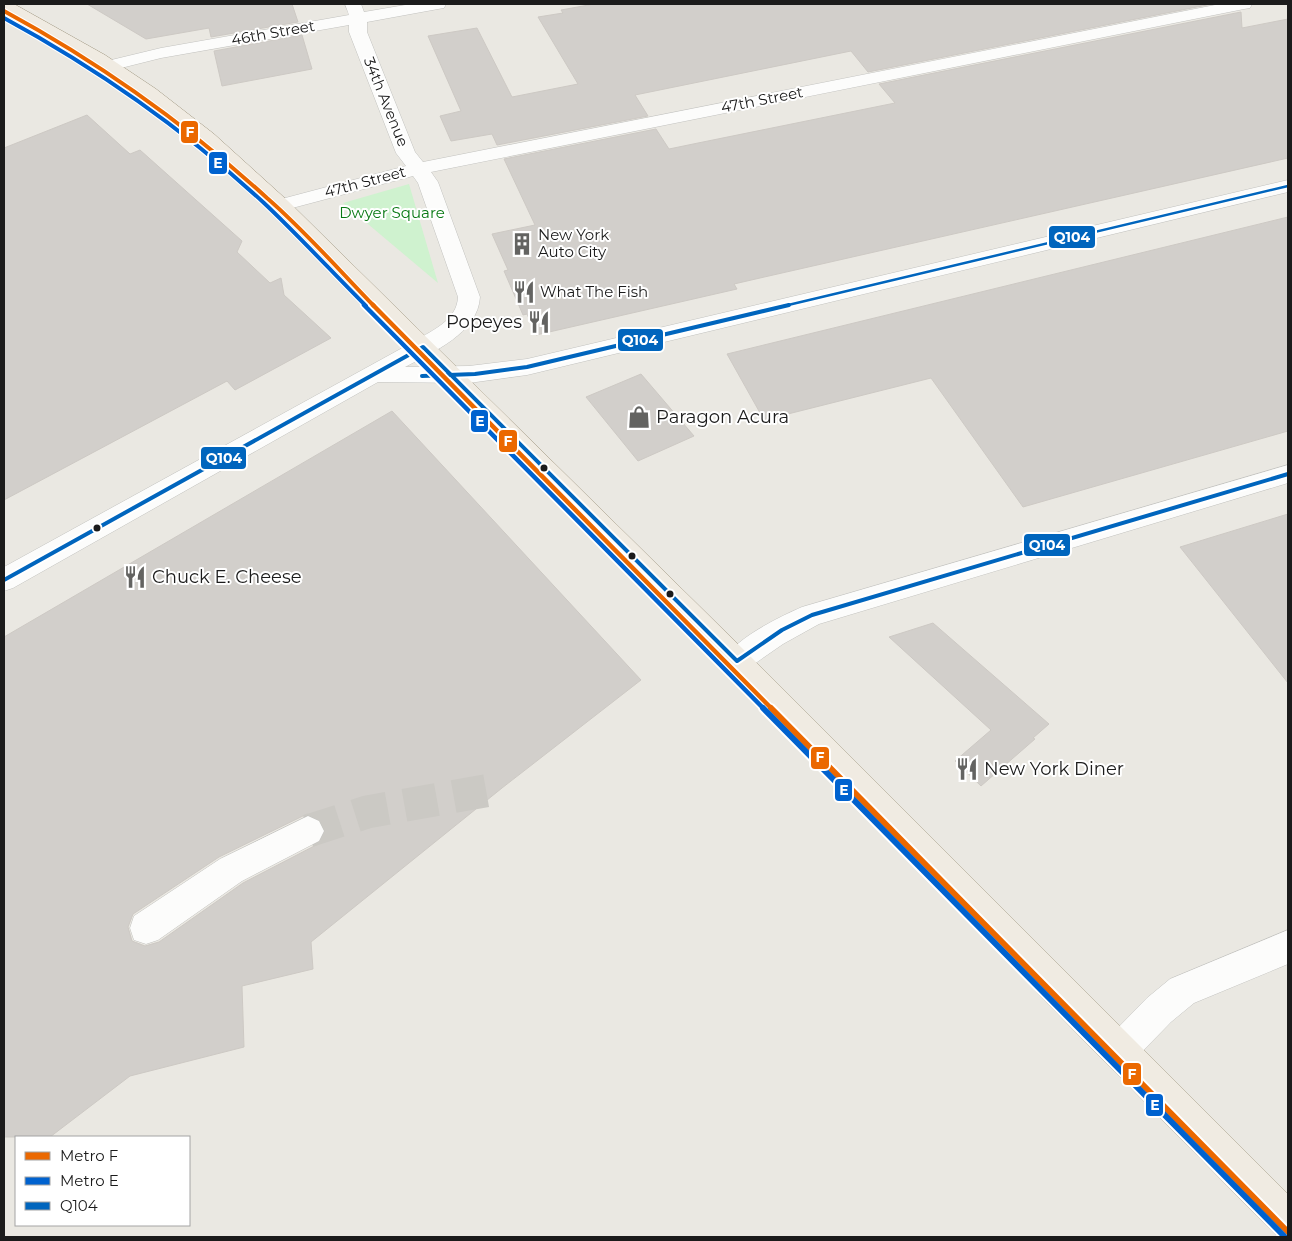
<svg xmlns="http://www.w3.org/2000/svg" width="1292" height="1241" font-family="Montserrat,sans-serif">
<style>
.park{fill:#cff2cf}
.building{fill:#d2cfcb;stroke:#cdc9c4;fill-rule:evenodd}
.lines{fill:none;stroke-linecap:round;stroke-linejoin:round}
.minor-tunnel{stroke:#cbc9c4;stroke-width:33;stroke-dasharray:33 17;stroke-linecap:butt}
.minor-casing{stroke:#c2c2bf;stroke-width:1}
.major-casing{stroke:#9f9680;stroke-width:1}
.minor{fill:#fcfcfb;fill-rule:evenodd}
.major{fill:#f0ebe2;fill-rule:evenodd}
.bus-1-far1-casing{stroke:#fff;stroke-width:5}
.bus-1-casing{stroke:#fff;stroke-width:8}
.bus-1-far1{stroke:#0065bd;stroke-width:2.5}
.bus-1{stroke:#0065bd;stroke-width:4}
.metro-1-far2-casing{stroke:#fff;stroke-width:6}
.metro-1-far1-casing{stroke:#fff;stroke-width:8}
.metro-1-casing{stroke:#fff;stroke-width:10}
.metro-2-far2-casing{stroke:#fff;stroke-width:6}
.metro-2-far1-casing{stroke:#fff;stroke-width:8}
.metro-2-casing{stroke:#fff;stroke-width:10}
.metro-1-far2{stroke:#eb6800;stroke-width:4}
.metro-1-far1{stroke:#eb6800;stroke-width:4.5}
.metro-1{stroke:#eb6800;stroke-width:6}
.metro-2-far2{stroke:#0062cf;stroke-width:4}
.metro-2-far1{stroke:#0062cf;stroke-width:4.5}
.metro-2{stroke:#0062cf;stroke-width:6}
.bus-dot{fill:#1b1b1b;stroke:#fff;stroke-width:2}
.labels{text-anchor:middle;stroke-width:4;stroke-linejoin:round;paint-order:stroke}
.far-street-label{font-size:15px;fill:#1b1b1b;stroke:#fff}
.far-park-label{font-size:15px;fill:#087913;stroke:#fff}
.far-poi-label{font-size:15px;fill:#1b1b1b;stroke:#fff;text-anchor:start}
.poi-label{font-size:18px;fill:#1b1b1b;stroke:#fff;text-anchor:start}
.line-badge{stroke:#fff;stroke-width:2}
.badge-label{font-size:14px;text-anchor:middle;font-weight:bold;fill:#fff}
</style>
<rect width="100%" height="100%" fill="#eae8e2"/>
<path class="park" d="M409,184L438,283L343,203Z"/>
<path class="building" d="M87,4H292L298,22L211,37L209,28L146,39Z
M594,4H1212L868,72L851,51L635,95L648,116L497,145L492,134L451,141L440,116L461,111L428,36L477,28L512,97L578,84L538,17L563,13L561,10Z
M1241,12L1242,28L1288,19V158L760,278L734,284L737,289L536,335L527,314L523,315L504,271L508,270L492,234L535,225L504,159L656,129L669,149L698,143L895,103L879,84Z
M302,35L312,69L222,86L214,51Z
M87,115L130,154L140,150L242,241L237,252L270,283L281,278L284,295L331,338L235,390L227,381L4,500V148Z
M1288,217V431L1023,507L931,378L764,420L727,354Z
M641,374L694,436L638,461L586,397Z
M392,411L641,680L502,788L311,942L313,969L242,986L244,1047L130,1076L50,1137H4V637ZM307,814L320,819L326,830L320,843L243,883L159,942L145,946L132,941L128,927L133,914L219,857Z
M1288,514V683L1180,547Z
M933,623L1049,724L1033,738L1035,739L981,786L955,761L991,730L889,637Z"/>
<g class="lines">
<path class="minor-tunnel" d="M308,831L367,812L502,788"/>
<defs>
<path id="minor" d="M345,4H361L364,12L411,4H446L444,8L438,9L367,22V32L415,152L423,162L1220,4H1252L1250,8L1244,9L431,172L438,182L480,297C478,333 433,352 405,367L469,366L527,359L1288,180V192L527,375L469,383L378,382L13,588L4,591V567L415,341C433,330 457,320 458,297L418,183L413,176L281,211L274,209L271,205L274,201L406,166L396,153L349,32V25L161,58L109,71L103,70L100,66L103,62L161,48L349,15Z
M1288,465V483L819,624L783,644L747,669L737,673L727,669L723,661C734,639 779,617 802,607Z
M308,816L319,821L324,831L319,841L242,881L158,940L146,944L134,940L130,928L134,916L220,859Z
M1288,930V964L1194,1003L1171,1022L1132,1062L1120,1068L1108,1062L1102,1050L1108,1038L1147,998L1170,979Z"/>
<path id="major" d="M4,4H14L105,55L156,89L214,134L288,201L747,653L1288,1194V1237L1275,1234L1058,1014L727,669L274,209C226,164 177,119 122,81C84,56 44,34 4,12Z"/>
</defs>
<use href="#minor" class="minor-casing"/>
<use href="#major" class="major-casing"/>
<use href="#minor" class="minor"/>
<use href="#major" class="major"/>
<defs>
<path id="bus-1-far1" d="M784,306L1288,186"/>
<path id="bus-1" d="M422,376L475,374L527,367L789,305
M4,580L423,347L737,661L782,630L812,615L1288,474"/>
</defs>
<use href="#bus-1-far1" class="bus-1-far1-casing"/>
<use href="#bus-1" class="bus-1-casing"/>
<use href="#bus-1-far1" class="bus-1-far1"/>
<use href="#bus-1" class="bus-1"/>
<defs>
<path id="metro-1-far2" d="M4,11C100,63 187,125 267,198C305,231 339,270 374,306"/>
<path id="metro-1-far1" d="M373,305L772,709"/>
<path id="metro-1" d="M771,708L1288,1232"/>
<path id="metro-2-far2" d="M4,18C98,69 185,130 264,203C299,236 332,272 366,306"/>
<path id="metro-2-far1" d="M364,305L764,709"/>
<path id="metro-2" d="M763,708L1284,1236"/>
</defs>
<use href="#metro-1-far2" class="metro-1-far2-casing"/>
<use href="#metro-1-far1" class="metro-1-far1-casing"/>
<use href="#metro-1" class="metro-1-casing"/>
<use href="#metro-2-far2" class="metro-2-far2-casing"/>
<use href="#metro-2-far1" class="metro-2-far1-casing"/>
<use href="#metro-2" class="metro-2-casing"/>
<use href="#metro-1-far2" class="metro-1-far2"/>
<use href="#metro-1-far1" class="metro-1-far1"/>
<use href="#metro-1" class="metro-1"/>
<use href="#metro-2-far2" class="metro-2-far2"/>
<use href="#metro-2-far1" class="metro-2-far1"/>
<use href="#metro-2" class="metro-2"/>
</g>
<defs>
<symbol id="building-bare" viewBox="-9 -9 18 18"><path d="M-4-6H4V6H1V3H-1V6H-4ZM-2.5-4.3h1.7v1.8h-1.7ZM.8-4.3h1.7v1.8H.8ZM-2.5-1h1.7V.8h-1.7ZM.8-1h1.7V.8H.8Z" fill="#636361" stroke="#fff" stroke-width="2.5" paint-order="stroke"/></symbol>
<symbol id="restaurant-bare" viewBox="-9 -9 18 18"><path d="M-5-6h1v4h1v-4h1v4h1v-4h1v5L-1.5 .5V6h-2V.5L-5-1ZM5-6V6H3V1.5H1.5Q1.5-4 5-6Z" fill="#636361" stroke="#fff" stroke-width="2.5" paint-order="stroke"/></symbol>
<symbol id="shop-bare" viewBox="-9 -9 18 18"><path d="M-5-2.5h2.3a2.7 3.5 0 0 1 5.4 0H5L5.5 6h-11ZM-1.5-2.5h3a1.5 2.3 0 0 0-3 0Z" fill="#636361" stroke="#fff" stroke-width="2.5" paint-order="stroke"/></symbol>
</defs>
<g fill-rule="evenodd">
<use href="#building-bare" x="506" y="228" width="32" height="32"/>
<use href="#restaurant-bare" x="508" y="276" width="32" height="32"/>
<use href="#restaurant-bare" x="523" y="306" width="32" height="32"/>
<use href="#shop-bare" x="623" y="401" width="32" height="32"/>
<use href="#restaurant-bare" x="119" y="561" width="32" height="32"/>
<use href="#restaurant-bare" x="951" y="753" width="32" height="32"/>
</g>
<g class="bus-dot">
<circle cx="544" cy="468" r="4.5"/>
<circle cx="97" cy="528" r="4.5"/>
<circle cx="632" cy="556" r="4.5"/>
<circle cx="670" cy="594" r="4.5"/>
</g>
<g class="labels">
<g class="far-street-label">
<text transform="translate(273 33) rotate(-10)" y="5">46th Street</text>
<text transform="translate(762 100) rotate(-11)" y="5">47th Street</text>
<text transform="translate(386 102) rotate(68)" y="5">34th Avenue</text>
<text transform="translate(365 182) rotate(-15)" y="5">47th Street</text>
</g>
<g class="far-park-label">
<text x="392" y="218">Dwyer Square</text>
</g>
<g class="far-poi-label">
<text x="538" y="240">New York<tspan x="538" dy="17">Auto City</tspan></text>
<text x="540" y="297">What The Fish</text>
</g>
<g class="poi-label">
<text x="522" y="328" text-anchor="end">Popeyes</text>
<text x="656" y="423">Paragon Acura</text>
<text x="152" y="583">Chuck E. Cheese</text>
<text x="984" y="775">New York Diner</text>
</g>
</g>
<g class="line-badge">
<rect x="180" y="120" width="19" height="24" rx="5" fill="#eb6800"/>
<rect x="208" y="151" width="20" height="24" rx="5" fill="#0062cf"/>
<rect x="1048" y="225" width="48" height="24" rx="5" fill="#0065bd"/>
<rect x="617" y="328" width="47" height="24" rx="5" fill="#0065bd"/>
<rect x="470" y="409" width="19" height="24" rx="5" fill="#0062cf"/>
<rect x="498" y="429" width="20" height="24" rx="5" fill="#eb6800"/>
<rect x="200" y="446" width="47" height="24" rx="5" fill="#0065bd"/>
<rect x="1023" y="533" width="48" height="24" rx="5" fill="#0065bd"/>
<rect x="810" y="746" width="20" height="24" rx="5" fill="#eb6800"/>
<rect x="834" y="778" width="19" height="24" rx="5" fill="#0062cf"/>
<rect x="1122" y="1062" width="20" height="24" rx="5" fill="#eb6800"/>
<rect x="1145" y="1093" width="19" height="24" rx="5" fill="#0062cf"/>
</g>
<g class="badge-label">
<text x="190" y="137">F</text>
<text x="218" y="168">E</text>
<text x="1072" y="242">Q104</text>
<text x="640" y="345">Q104</text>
<text x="480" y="426">E</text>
<text x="508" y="446">F</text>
<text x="224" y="463">Q104</text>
<text x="1047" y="550">Q104</text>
<text x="820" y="762">F</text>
<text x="844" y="795">E</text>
<text x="1132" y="1079">F</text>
<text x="1155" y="1110">E</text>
</g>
<rect width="1292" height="1241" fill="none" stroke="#1b1b1b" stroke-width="10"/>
<rect x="15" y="1136" width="175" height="90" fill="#ffffff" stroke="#a4a4a4"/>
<rect x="25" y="1152" width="25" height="8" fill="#eb6800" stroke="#a4a4a4"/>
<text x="60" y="1161" font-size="15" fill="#1b1b1b">Metro F</text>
<rect x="25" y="1177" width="25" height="8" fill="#0062cf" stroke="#a4a4a4"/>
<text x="60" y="1186" font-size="15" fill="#1b1b1b">Metro E</text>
<rect x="25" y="1202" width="25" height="8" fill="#0065bd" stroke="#a4a4a4"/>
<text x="60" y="1211" font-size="15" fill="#1b1b1b">Q104</text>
</svg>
